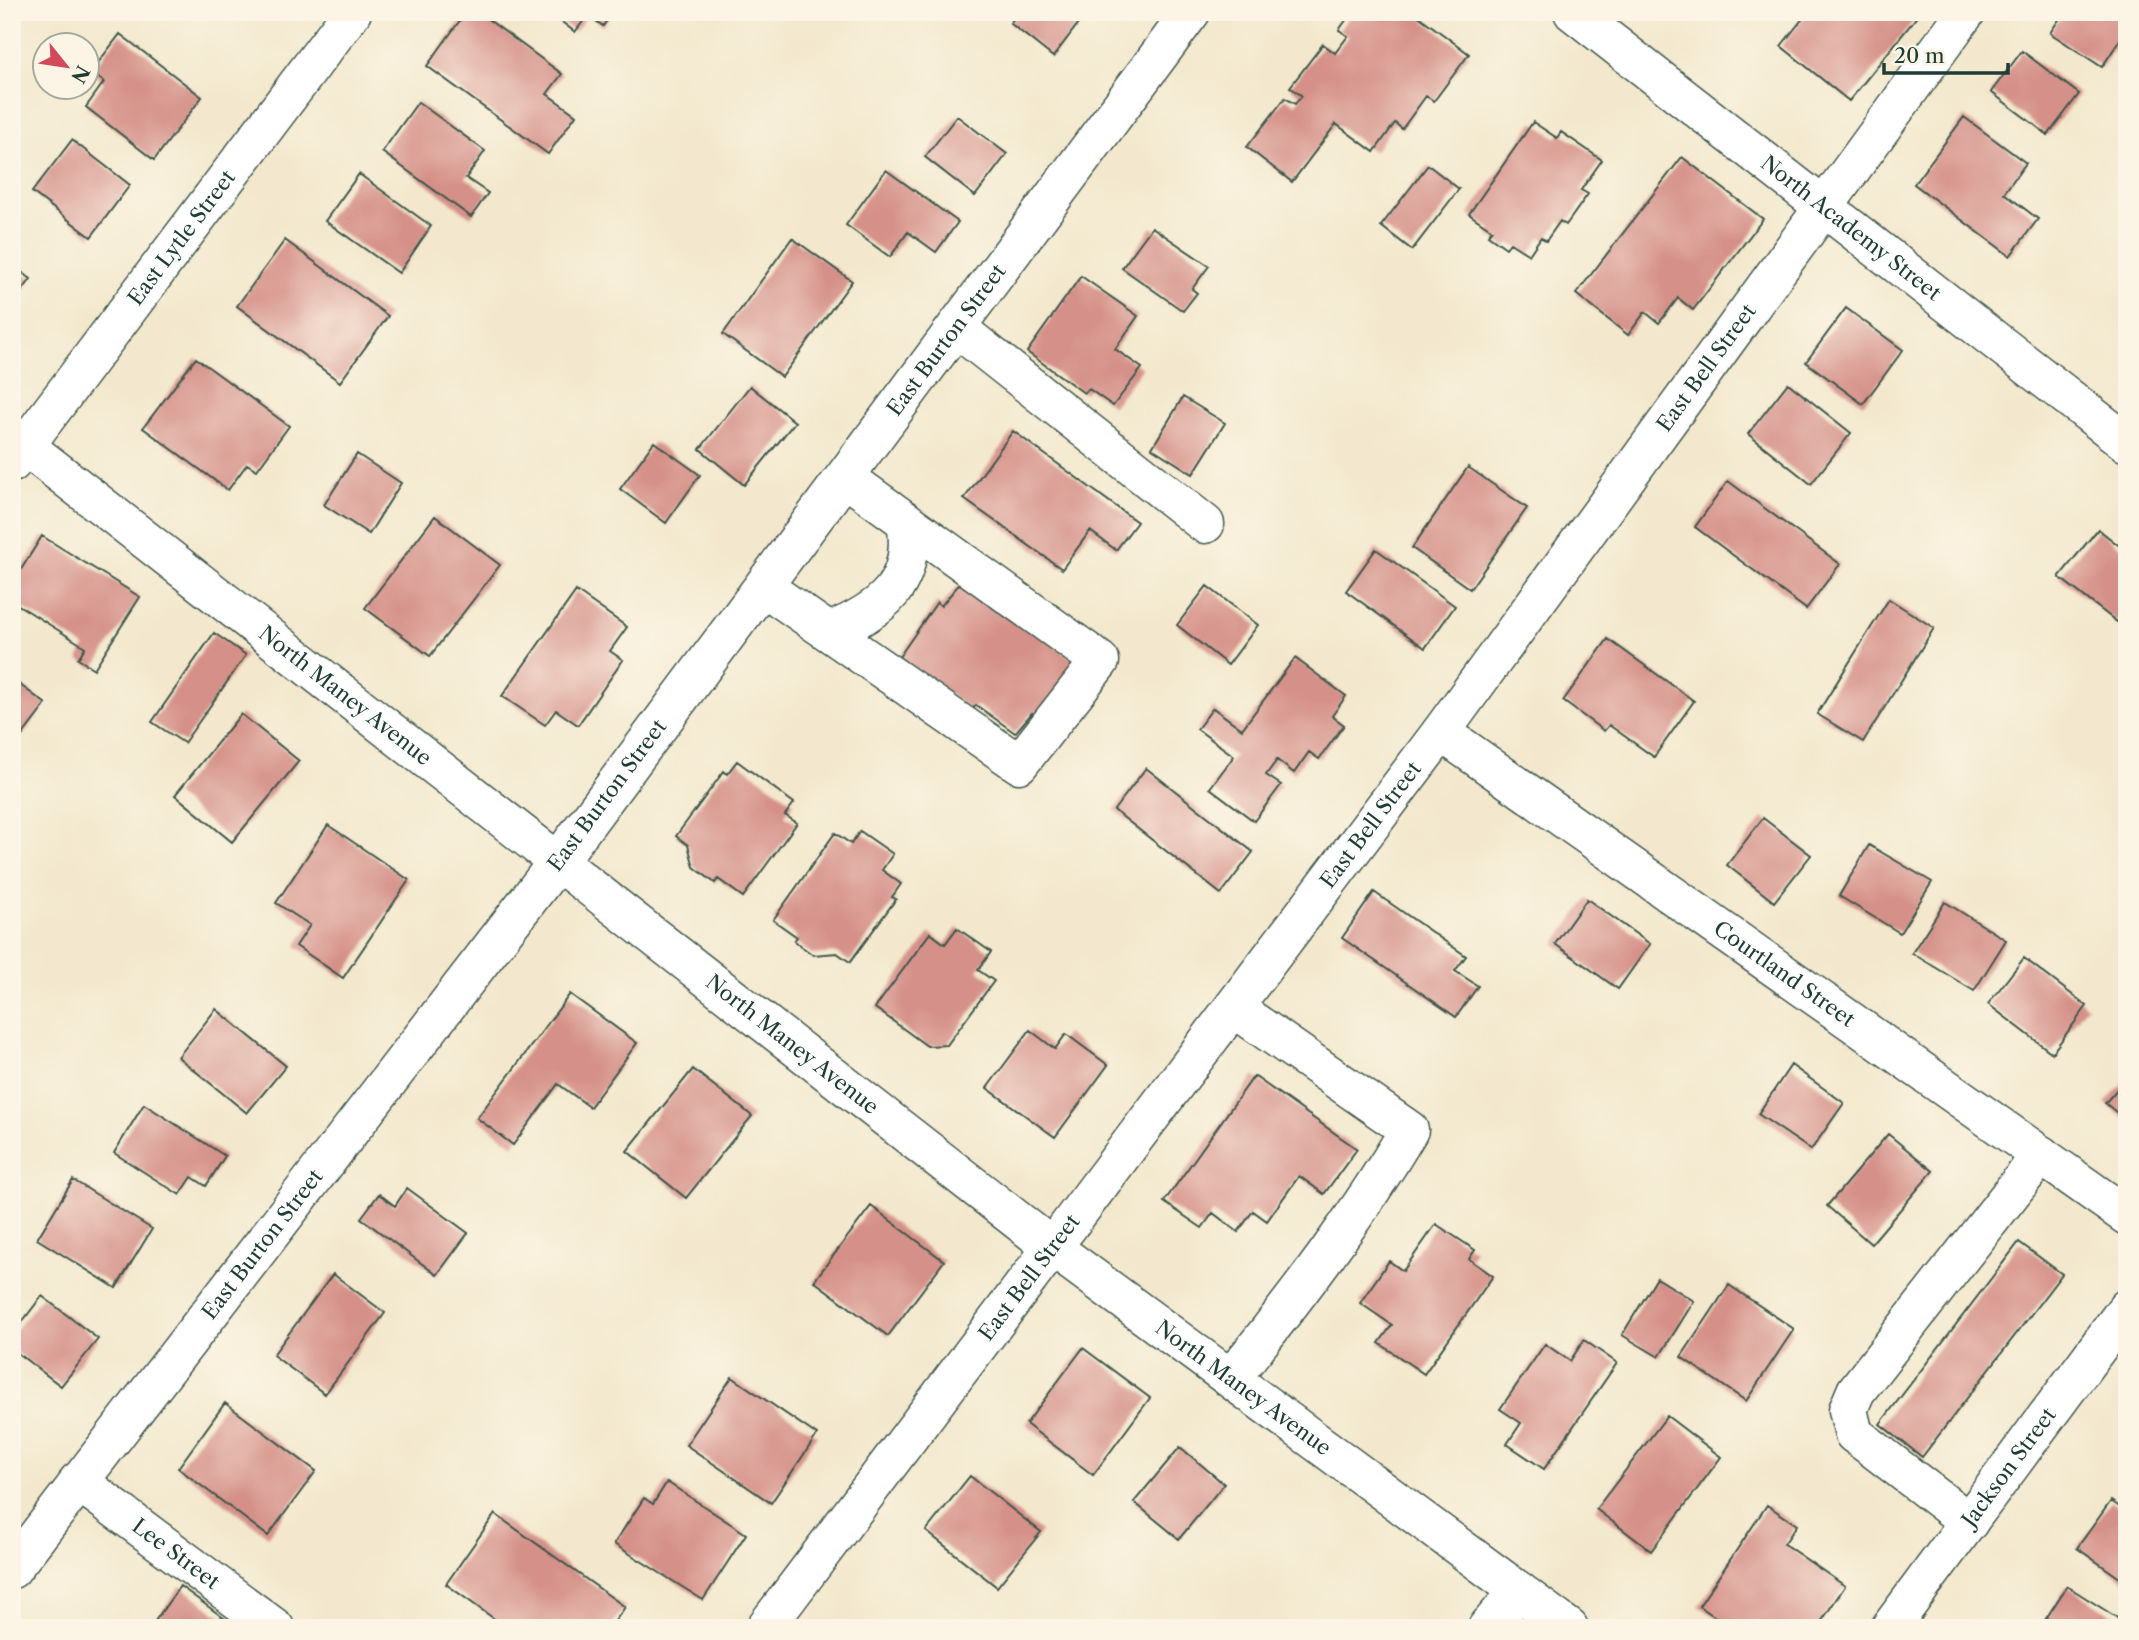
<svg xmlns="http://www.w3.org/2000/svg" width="2139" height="1640" font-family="'Libre Caslon Text',serif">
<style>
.building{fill:#d59189}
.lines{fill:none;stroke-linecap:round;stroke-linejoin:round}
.minor-casing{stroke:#3f574b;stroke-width:41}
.minor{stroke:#fff;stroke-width:38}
.labels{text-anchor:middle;stroke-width:5;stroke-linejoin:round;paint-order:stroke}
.street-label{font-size:21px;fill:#1f3d34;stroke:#fcf5e5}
</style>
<rect width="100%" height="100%" fill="#fcf5e5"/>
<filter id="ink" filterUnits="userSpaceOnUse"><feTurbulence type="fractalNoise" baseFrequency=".0143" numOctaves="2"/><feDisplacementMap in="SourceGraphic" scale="14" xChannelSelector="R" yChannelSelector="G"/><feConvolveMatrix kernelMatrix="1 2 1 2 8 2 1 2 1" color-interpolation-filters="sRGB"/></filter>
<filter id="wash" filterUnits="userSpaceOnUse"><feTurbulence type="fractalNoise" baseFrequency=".00686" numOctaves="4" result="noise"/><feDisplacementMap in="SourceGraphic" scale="28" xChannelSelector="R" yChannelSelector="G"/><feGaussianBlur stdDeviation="1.57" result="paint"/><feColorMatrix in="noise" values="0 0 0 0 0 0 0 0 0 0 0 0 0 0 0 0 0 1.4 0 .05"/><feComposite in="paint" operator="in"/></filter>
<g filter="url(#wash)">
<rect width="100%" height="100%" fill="#f3e8cd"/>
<g id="blocks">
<path class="building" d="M466,12H478L562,74L547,94L576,115L548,154L427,66Z
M556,12H613L603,26L588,15L575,32L554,16Z
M1019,12H1087L1053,57L1010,23Z
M1352,12H1413L1469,54L1434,101L1426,96L1402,129L1395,123L1374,152L1336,124L1292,182L1247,147L1285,98L1295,104L1302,96L1290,87L1323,44L1335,53L1348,36L1339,30Z
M1808,12H1909L1916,18L1849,101L1781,46Z
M2064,12H2127V29L2102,67L2050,33Z
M120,34L202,97L154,160L86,107L104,82L91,72Z
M2022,51L2079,94L2048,135L1991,92Z
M418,102L485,151L466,178L488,193L471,217L382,152Z
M957,116L1007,154L975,196L925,157Z
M1964,117L2026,163L2004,193L2038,219L2010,256L1914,184Z
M1533,122L1557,138L1561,132L1602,160L1581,190L1588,194L1566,225L1560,221L1546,241L1541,237L1529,255L1510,243L1506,248L1488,235L1492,230L1469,214Z
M72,140L130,185L91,237L32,192Z
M1682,157L1763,219L1693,310L1678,298L1659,323L1645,312L1628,335L1576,294Z
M1428,165L1459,189L1412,250L1381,226Z
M886,170L958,222L936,252L908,232L890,257L846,225Z
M359,174L431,226L399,273L325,221Z
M1152,227L1209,266L1192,289L1197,293L1183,311L1122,268Z
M792,238L852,281L782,377L723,334Z
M285,240L388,316L340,382L237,306Z
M12,265L31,279L12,304Z
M1081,276L1138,316L1115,349L1142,368L1113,406L1089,389L1084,393L1027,352Z
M1846,308L1903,350L1863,404L1806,362Z
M196,358L289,426L257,470L247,464L228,490L143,428Z
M1788,383L1851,433L1811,484L1748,434Z
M750,386L795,422L744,485L700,449Z
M1183,397L1225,423L1193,474L1152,448Z
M1013,431L1137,522L1116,550L1090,531L1062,569L964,499Z
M654,442L700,475L666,523L620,489Z
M357,454L401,483L369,534L324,505Z
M1468,467L1527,508L1470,589L1412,548Z
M1728,481L1840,564L1806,609L1695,527Z
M435,516L500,565L430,656L365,608Z
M2098,529L2127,552V609L2117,622L2059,577Z
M42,536L140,597L94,669L78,659L85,647L12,601V584Z
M1376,549L1455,606L1425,648L1346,591Z
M964,578L1088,670L1046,724L1032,713L1015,733L976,705L971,711L899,657L937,602L941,606Z
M1207,586L1258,625L1228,665L1177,625Z
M576,591L627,627L610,651L623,660L578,725L556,710L545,725L502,696Z
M1889,599L1934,628L1863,742L1817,714Z
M214,633L246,655L184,743L152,722Z
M1608,639L1694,701L1654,757L1609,725L1604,731L1563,701Z
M1295,658L1346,696L1332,716L1344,725L1319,759L1309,752L1294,773L1277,760L1266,775L1281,785L1254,821L1210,788L1234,756L1197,729L1213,708L1242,729Z
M12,679L46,704L12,749Z
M241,714L299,761L232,842L175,795Z
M737,761L794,803L785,815L797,823L743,897L718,879L715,883L694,867L688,845L676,836L724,771L727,774Z
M1146,768L1253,852L1221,894L1114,810Z
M1763,818L1811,855L1774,902L1727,865Z
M328,825L409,880L343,978L296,946L310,925L276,903Z
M860,831L893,854L882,870L901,884L892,897L896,899L850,962L837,953L813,955L794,941L797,937L773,920L835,833L851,844Z
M1869,845L1932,882L1900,933L1839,896Z
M1374,892L1466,956L1455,971L1478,986L1456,1017L1342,938Z
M1587,899L1650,944L1618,989L1555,944Z
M1945,902L2006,940L1974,991L1912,953Z
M957,928L991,952L978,970L994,981L947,1045L927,1046L875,1008L930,933L945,944Z
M2024,958L2087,1006L2052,1053L1988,1004Z
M570,994L637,1043L590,1107L558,1084L513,1145L477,1118Z
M216,1009L286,1066L247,1113L178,1057Z
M1030,1030L1055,1049L1066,1034L1108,1065L1055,1137L987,1088Z
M1791,1065L1844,1103L1811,1150L1758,1114Z
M693,1069L752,1116L686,1198L627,1151Z
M1254,1076L1357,1149L1324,1194L1299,1176L1267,1221L1253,1211L1238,1232L1213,1213L1202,1228L1164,1202Z
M2127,1078V1121L2105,1103Z
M144,1104L225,1156L206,1186L192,1177L180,1195L114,1153Z
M1888,1134L1933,1171L1871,1244L1827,1206Z
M73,1180L152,1229L116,1288L37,1239Z
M407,1188L468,1233L437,1275L361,1218L379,1194L395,1206Z
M871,1206L944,1261L888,1336L814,1281Z
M1436,1224L1475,1250L1469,1259L1493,1276L1424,1374L1379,1343L1392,1325L1360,1303L1389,1261L1403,1271Z
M2019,1242L2062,1274L1922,1457L1880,1424Z
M333,1274L385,1313L325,1394L273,1355Z
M1657,1278L1694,1301L1659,1357L1622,1335Z
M1729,1285L1794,1329L1746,1401L1681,1357Z
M42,1296L98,1339L61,1386L12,1349V1335Z
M1584,1340L1617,1363L1544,1469L1507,1444L1521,1423L1500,1409L1545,1344L1570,1361Z
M1083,1348L1150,1398L1093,1475L1026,1424Z
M732,1377L817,1435L771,1503L686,1445Z
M225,1403L316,1471L268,1536L178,1468Z
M1667,1416L1721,1457L1651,1551L1596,1509Z
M1180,1447L1224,1484L1179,1539L1134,1502Z
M970,1476L1041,1532L997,1587L926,1531Z
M667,1482L746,1534L703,1600L614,1544L644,1498L653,1504Z
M2111,1501L2127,1512V1583L2077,1548Z
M1767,1505L1797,1525L1784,1544L1845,1586L1817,1628H1732L1699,1606Z
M495,1514L625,1607L610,1628H507L446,1584Z
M180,1586L232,1624L230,1628H150Z
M2067,1586L2119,1619L2113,1628H2040Z"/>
</g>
</g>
<g filter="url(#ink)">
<use href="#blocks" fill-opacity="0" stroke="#3f574b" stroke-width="2"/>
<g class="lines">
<defs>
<g id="minor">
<path id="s1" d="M1573,12L2127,443"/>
<path d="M958,329L1205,524"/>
<path id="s2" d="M25,446L1053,1248L1569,1628"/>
<path id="s3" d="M12,463L352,12"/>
<path d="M764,587L1019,764L1100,661L846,478"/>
<path d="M829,632C882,610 917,584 906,521"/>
<path id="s4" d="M1441,732L2127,1216"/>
<path d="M1231,1378C1295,1299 1357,1218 1409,1130L1234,1008"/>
<path id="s5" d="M78,1481L275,1628"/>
<path d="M1969,1522L1854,1434L1848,1410L1856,1391L2041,1155"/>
<path id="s6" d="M12,1569L559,860L1191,12"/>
<path id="s7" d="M765,1628L1441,732L1966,12"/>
<path d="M1487,1628L1519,1591"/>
<path id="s8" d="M1890,1628L2127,1308"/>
</g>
</defs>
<use href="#minor" class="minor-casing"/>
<use href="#minor" class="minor"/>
</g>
</g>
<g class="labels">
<g class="street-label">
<text dy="7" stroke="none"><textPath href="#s1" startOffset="352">North Academy Street</textPath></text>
<text dy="7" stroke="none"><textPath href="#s3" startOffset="282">East Lytle Street</textPath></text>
<text dy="7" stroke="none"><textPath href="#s6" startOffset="1544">East Burton Street</textPath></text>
<text dy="7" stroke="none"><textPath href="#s7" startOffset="1573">East Bell Street</textPath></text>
<text dy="7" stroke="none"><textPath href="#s2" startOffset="406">North Maney Avenue</textPath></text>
<text dy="7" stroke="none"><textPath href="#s6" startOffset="976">East Burton Street</textPath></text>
<text dy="7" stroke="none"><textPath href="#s7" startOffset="1006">East Bell Street</textPath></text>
<text dy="7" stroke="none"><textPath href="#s4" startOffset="420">Courtland Street</textPath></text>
<text dy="7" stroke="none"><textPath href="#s2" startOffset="973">North Maney Avenue</textPath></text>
<text dy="7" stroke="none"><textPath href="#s6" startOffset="410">East Burton Street</textPath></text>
<text dy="7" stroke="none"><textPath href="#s7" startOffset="439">East Bell Street</textPath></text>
<text dy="7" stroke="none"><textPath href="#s2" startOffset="1540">North Maney Avenue</textPath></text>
<text dy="7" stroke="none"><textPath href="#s8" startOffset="200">Jackson Street</textPath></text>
<text dy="7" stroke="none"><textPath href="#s5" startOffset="122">Lee Street</textPath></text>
</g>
</g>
<rect width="2139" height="1640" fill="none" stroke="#fcf5e5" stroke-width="42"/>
<g transform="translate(66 66) rotate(120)"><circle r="33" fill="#fcf5e5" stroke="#a4ab9e" stroke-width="2"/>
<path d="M0-5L12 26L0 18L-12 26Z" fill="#d1495b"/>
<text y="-10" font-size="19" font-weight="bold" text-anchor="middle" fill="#1f3d34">N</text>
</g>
<path d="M1884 63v10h124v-10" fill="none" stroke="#1f3d34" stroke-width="3.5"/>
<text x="1894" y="63" font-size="21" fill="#1f3d34" stroke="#fcf5e5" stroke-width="5" paint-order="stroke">20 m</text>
</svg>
